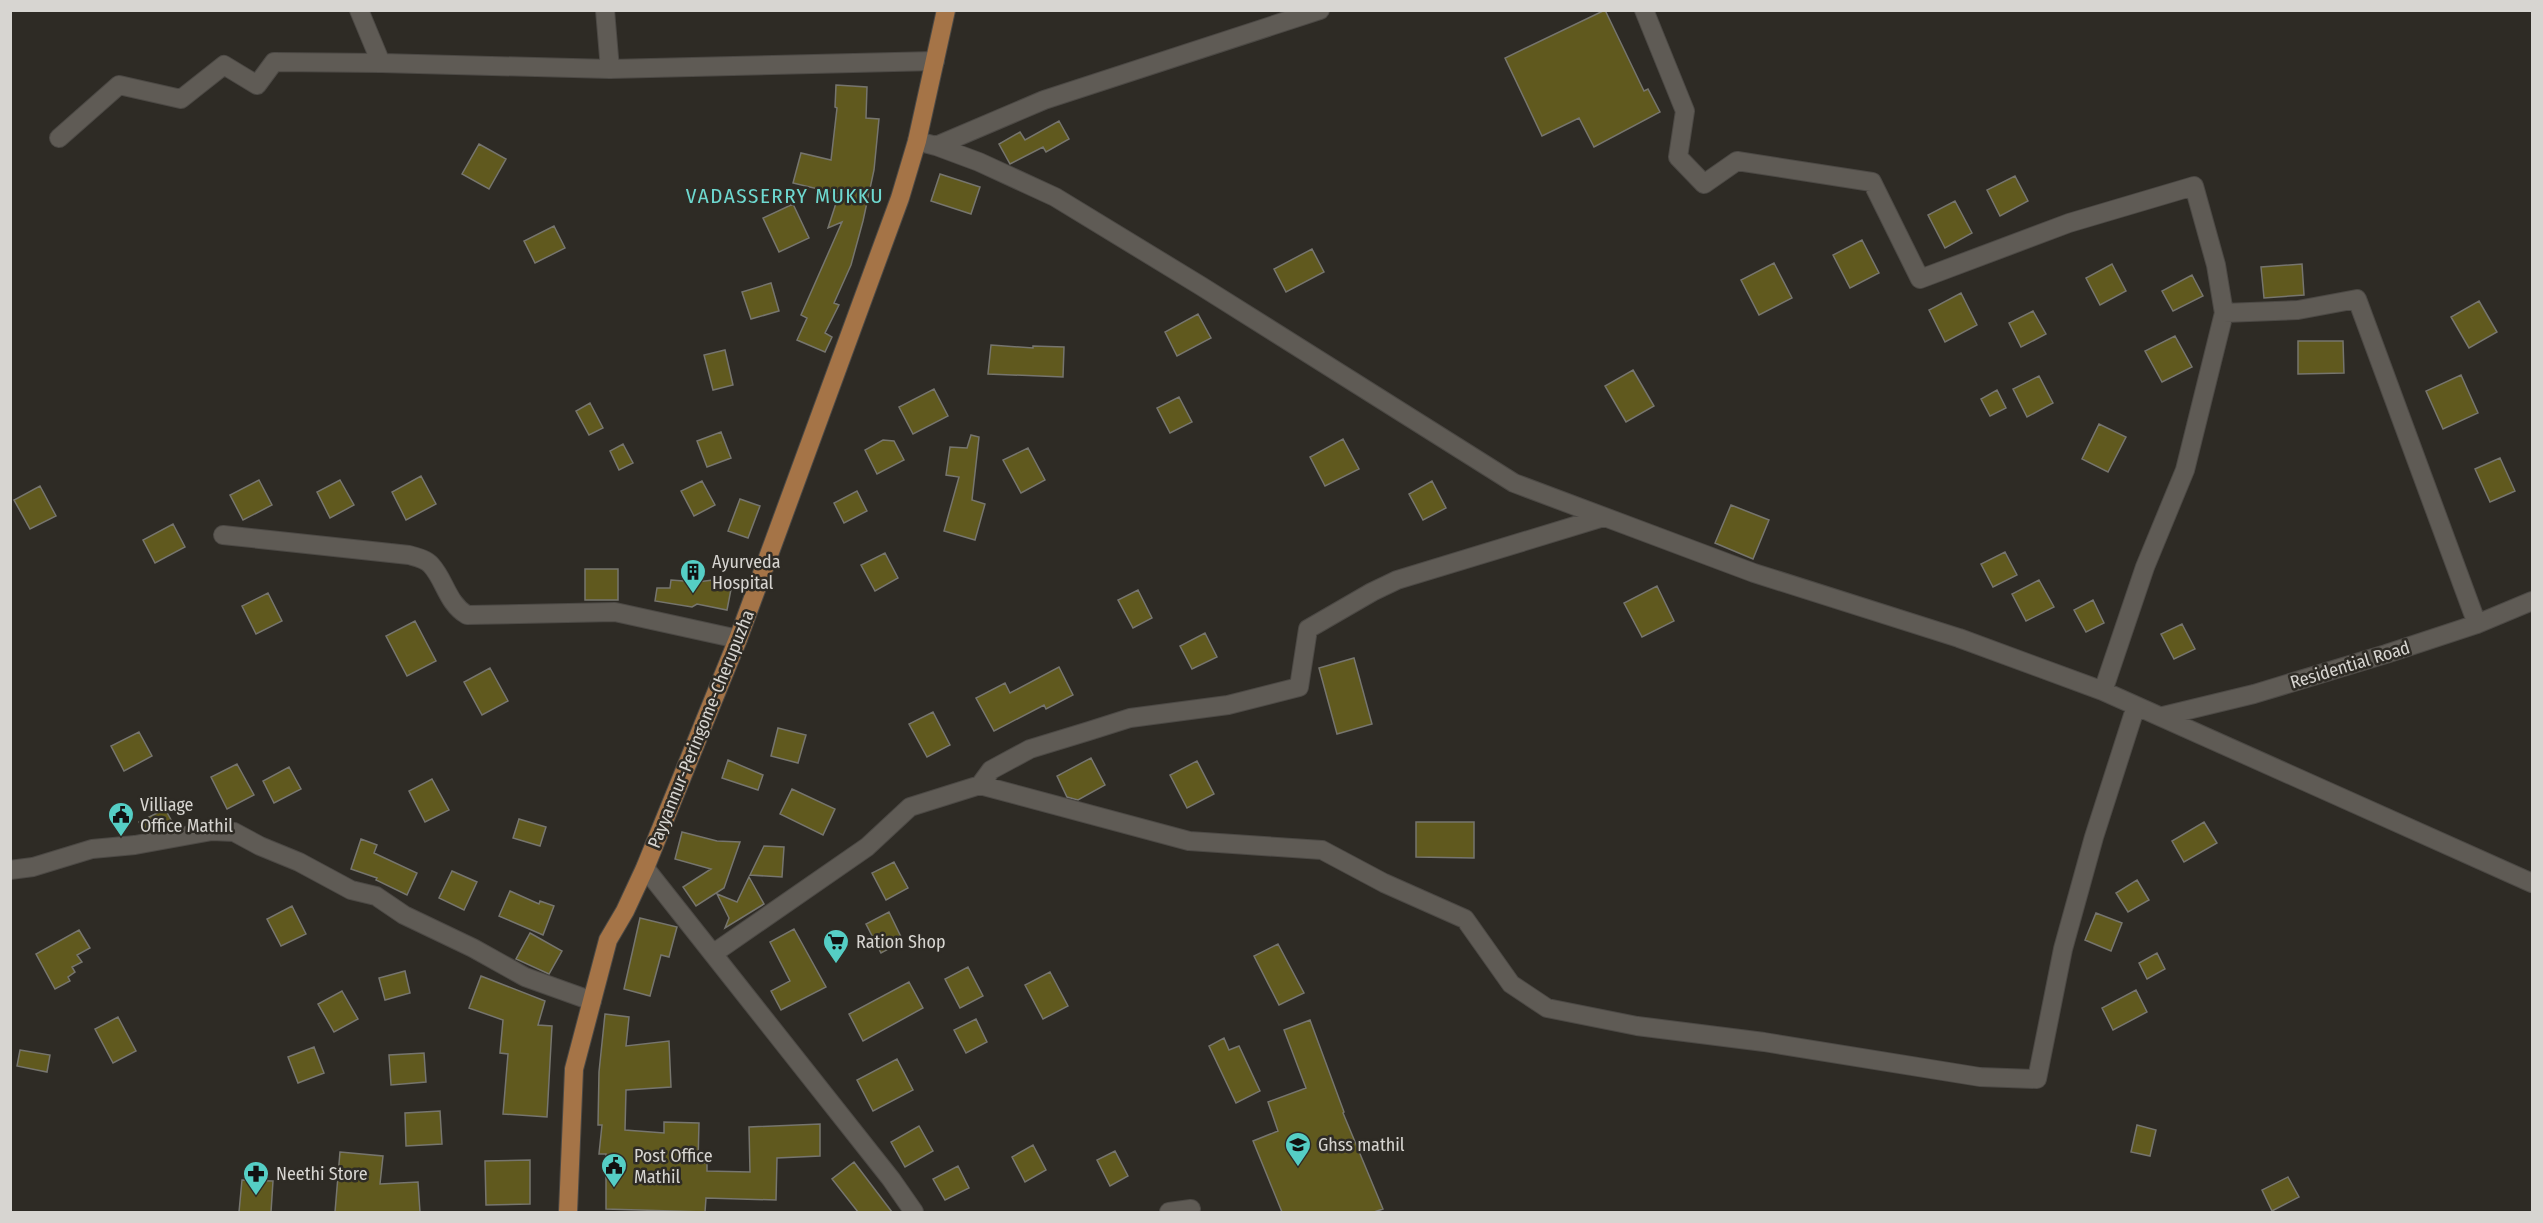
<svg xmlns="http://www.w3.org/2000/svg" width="2543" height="1223" font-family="'Fira Sans Condensed',sans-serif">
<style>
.building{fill:#60591e;stroke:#76756e;stroke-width:1.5}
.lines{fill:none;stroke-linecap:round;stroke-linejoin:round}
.minor-casing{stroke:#4c4945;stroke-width:20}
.major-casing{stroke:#4c4945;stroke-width:20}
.minor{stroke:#5f5b55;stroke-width:18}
.major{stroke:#a57447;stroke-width:18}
.labels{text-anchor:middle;stroke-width:5;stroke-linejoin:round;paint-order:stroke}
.poi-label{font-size:18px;fill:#d7d5d1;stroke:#2e2b25;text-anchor:start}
.street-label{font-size:18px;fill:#d7d5d1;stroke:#2e2b25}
.quarter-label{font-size:21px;letter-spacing:1.5px;fill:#6ed9d0;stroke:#2e2b25}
</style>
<rect width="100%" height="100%" fill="#2e2b25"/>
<path class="building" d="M1605,10L1644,91L1648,89L1660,112L1594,147L1579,118L1542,136L1505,58Z
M836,85L867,87L866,118L879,119L874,170L863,221L851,265L834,303L839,305L825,333L832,337L825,352L797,340L807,318L801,315L842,222L828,228L839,194L793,183L801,153L831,160L837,108L835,107Z
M1059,121L1069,139L1046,152L1043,147L1010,164L999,144L1020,132L1025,140Z
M479,144L506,159L489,189L462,174Z
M940,174L980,187L971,214L931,201Z
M2015,176L2028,201L2000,216L1987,190Z
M1955,201L1972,233L1945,248L1928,215Z
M793,204L809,238L779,252L763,218Z
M554,226L565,248L535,263L524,241Z
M1862,240L1879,273L1850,288L1833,255Z
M1312,249L1324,272L1286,292L1274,269Z
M1774,263L1792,298L1759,315L1741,280Z
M2112,264L2126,291L2100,305L2086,278Z
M2302,264L2304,295L2264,298L2261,267Z
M2192,275L2203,296L2173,311L2162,291Z
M771,283L779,311L751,319L742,292Z
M1961,293L1977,325L1945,342L1929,310Z
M2479,301L2497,332L2469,348L2451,317Z
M2033,311L2046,334L2021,347L2009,323Z
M1198,314L1211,338L1177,356L1165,332Z
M2175,336L2192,367L2162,382L2145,351Z
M2298,341H2343L2344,373L2298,374Z
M991,345L1033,348V346L1064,347L1063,377L988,374Z
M725,350L733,385L713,390L704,355Z
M1633,370L1654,406L1626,422L1605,386Z
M2461,375L2478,413L2443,429L2426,391Z
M2039,376L2053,403L2027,417L2013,389Z
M934,389L948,416L913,434L899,407Z
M1997,390L2006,408L1990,416L1981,399Z
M1179,397L1192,422L1170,433L1157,408Z
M590,403L603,428L589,435L576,411Z
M2099,424L2126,437L2108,472L2082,459Z
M721,432L731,458L707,467L697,441Z
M971,435L979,437L972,500L985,504L975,540L944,531L959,477L946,475L950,447L967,448Z
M1343,439L1359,469L1325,486L1310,457Z
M883,440L894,441L904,460L877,474L865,450Z
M623,444L633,463L619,470L610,451Z
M1028,448L1045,480L1021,493L1003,460Z
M2500,458L2515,491L2490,502L2475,469Z
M421,476L436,504L406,520L392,492Z
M259,480L272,505L243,520L230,495Z
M340,480L354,505L330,518L317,492Z
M702,481L715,505L694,516L681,491Z
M1432,481L1446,508L1423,520L1409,494Z
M40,486L56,516L30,529L14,500Z
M857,491L867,511L844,523L834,503Z
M740,499L760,506L748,538L728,531Z
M1731,505L1769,520L1753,559L1715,543Z
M173,524L185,547L155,563L143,540Z
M2005,552L2017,575L1993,587L1981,564Z
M885,553L898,578L875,591L861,565Z
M585,569H618V600H585Z
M671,580L697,582L713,580L732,584L727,610L697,604L692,607L655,601L657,588H670Z
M2039,580L2054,607L2026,621L2012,594Z
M1657,586L1674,621L1642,637L1624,603Z
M1138,590L1152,618L1133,628L1118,600Z
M268,593L282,621L256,634L242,606Z
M2093,600L2104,623L2086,632L2074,610Z
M415,621L436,661L407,676L386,636Z
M2182,624L2195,649L2174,659L2161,634Z
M1205,633L1217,657L1192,669L1180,646Z
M1354,658L1372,724L1337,734L1319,668Z
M1059,667L1073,695L1046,709L1044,705L994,731L976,698L1005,683L1010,693Z
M490,668L508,701L482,715L464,682Z
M933,712L950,745L927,757L909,724Z
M778,728L806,735L798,763L771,756Z
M139,732L152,756L124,771L111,746Z
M1091,758L1105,785L1078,800L1067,797L1057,776Z
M728,760L763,775L758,790L722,778Z
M1197,761L1214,794L1187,808L1170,775Z
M237,764L254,795L227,809L211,777Z
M289,767L301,789L274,803L263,781Z
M432,779L449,810L425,822L409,791Z
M792,789L835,809L823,835L780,814Z
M165,809L174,825L144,832L139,822Z
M519,819L546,827L540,846L513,838Z
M1416,822H1474V858L1416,857Z
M2204,822L2217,843L2184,862L2172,841Z
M682,832L717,841L740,842L724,888L696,906L683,887L711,869L675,859Z
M361,839L377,845L374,853L417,873L407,895L376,880L377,878L351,869Z
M764,846L784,847L782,877L750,875Z
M894,862L908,888L886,900L872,873Z
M452,871L477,882L464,910L439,898Z
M749,877L764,904L725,928L729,918L717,894L737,902Z
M2137,880L2149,900L2128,912L2116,893Z
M510,891L539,904L540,901L554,906L543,935L499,916Z
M292,906L306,934L281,946L267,919Z
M889,912L903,941L881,953L866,924Z
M2096,913L2122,923L2111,951L2085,940Z
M640,918L677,927L669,957L661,955L650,996L624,989Z
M794,929L826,987L781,1010L771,991L790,981L770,942Z
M79,930L90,948L77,955L82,962L72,967L75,972L68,977L70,981L55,989L36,954Z
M530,933L562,951L549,974L516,959Z
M1278,944L1304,993L1279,1005L1254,956Z
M2157,953L2165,969L2147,979L2139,963Z
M968,967L983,996L960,1008L945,979Z
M405,971L410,993L385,1000L379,978Z
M1050,972L1068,1006L1043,1019L1025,985Z
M481,976L545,1001L538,1025L552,1026L547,1117L503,1114L508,1054L500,1053L503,1020L469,1008Z
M909,982L923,1008L863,1041L849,1014Z
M2136,990L2147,1012L2113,1030L2102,1008Z
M342,991L358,1019L334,1032L318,1004Z
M605,1014L629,1017L626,1046L669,1041L671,1087L626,1090L625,1130L664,1133V1122L699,1123L698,1163H707V1171L750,1172L749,1127L820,1124V1156L777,1158L776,1200L706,1198L705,1212L606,1209V1154H599L602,1125H598L599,1072Z
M118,1017L136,1051L113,1063L95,1029Z
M976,1019L987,1042L966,1053L954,1030Z
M1310,1020L1344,1112L1343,1113L1383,1209L1374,1212H1282L1253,1141L1278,1131L1268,1102L1306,1088L1284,1030Z
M1224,1038L1229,1050L1239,1046L1260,1091L1236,1103L1209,1046Z
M314,1047L324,1073L298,1083L288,1057Z
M20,1050L50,1055L47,1072L17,1066Z
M424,1053L426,1082L391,1085L389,1055Z
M897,1059L913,1090L873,1111L857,1080Z
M440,1111L442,1144L406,1146L405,1113Z
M2137,1125L2156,1130L2150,1156L2131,1152Z
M919,1126L933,1151L905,1167L891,1142Z
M1033,1145L1046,1170L1025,1182L1012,1157Z
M1115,1151L1128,1176L1110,1186L1097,1160Z
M340,1152L383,1156L380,1184L418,1182L420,1212H335Z
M530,1160V1204L486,1205L485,1161Z
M854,1162L892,1212H858L832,1179Z
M958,1166L969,1188L945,1200L933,1179Z
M2288,1177L2299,1197L2272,1211L2262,1190Z
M242,1180L273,1181L271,1212H239Z"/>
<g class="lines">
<defs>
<path id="minor" d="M359,10L381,63L610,69L935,61
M605,10L610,69
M1644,10L1685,111L1678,157L1704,184L1737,161L1872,182L1920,279L2069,223L2194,186L2216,265L2224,313L2185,470L2145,567L2103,691
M59,138L119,85L181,99L224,65L257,85L274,62L381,63
M917,141L936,146L979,162L1055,197L1201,286L1514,483L1754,573L1959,638L2103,691L2532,883
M936,146L1044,100L1320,10
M2224,313L2298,310L2357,299L2477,624
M223,535L409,555C416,557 426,559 431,565C445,580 447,603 467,615L615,612L738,639
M2163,716L2254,694L2386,654L2477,624L2532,601
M980,785L991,770L1030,749L1089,731L1130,718L1228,705L1299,687L1308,629L1372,592L1397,580L1604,517
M645,868L891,1179L914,1212
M10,870L33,867L92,849L135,845L212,831L234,832L260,846L299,862L351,890L376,896L404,915L473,948L525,977L592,1001
M714,953L867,847L910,807L980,785L1189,841L1322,850L1384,883L1465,919L1511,984L1547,1008L1637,1026L1764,1042L1980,1077L2037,1079L2063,949L2094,837L2136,706
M1169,1212L1191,1209"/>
<path id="major" d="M568,1212L574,1069L608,940L625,911L645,868L738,639L900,198L917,141L946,10"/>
</defs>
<use href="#minor" class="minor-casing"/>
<use href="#major" class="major-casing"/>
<use href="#minor" class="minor"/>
<use href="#major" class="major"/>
</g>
<defs>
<symbol id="building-pin" viewBox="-11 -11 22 30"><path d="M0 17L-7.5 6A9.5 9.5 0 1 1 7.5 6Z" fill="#55cec5" stroke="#2e2b25"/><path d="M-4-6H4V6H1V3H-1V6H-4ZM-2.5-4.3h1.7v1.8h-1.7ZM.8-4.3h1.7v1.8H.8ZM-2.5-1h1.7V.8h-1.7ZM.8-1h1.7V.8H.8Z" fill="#111"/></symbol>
<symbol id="civic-pin" viewBox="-11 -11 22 30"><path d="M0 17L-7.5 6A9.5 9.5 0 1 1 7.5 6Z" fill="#55cec5" stroke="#2e2b25"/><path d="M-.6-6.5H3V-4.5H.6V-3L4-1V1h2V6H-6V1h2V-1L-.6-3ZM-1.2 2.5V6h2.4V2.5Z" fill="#111"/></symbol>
<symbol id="supermarket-pin" viewBox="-11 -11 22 30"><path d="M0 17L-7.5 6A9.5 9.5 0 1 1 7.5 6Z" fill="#55cec5" stroke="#2e2b25"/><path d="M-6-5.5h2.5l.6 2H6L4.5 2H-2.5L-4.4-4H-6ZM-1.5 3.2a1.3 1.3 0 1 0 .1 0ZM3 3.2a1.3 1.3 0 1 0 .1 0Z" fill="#111"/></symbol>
<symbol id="school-pin" viewBox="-11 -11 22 30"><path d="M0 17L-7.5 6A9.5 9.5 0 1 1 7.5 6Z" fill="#55cec5" stroke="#2e2b25"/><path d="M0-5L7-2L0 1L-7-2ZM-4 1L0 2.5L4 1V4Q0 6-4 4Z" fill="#111"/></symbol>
<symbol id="pharmacy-pin" viewBox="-11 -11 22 30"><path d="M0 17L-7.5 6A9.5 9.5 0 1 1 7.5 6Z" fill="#55cec5" stroke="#2e2b25"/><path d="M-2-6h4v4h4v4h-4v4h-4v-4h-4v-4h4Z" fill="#111"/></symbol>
</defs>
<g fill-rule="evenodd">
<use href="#building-pin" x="678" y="557" width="30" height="40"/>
<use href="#civic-pin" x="106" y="800" width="30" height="40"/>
<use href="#supermarket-pin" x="821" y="927" width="30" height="40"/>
<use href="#school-pin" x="1283" y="1130" width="30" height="40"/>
<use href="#civic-pin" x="599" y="1151" width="30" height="40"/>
<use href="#pharmacy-pin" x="241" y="1159" width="30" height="40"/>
</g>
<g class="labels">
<g class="poi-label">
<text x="712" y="568">Ayurveda<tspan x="712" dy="21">Hospital</tspan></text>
<text x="140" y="811">Villiage<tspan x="140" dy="21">Office Mathil</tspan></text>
<text x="856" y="948">Ration Shop</text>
<text x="1318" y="1151">Ghss mathil</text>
<text x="634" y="1162">Post Office<tspan x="634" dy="21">Mathil</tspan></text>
<text x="276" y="1180">Neethi Store</text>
</g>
<g class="street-label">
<text transform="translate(2350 665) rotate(-17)" y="6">Residential Road</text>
<text transform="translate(701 729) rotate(-68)" y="6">Payyannur-Peringome-Cherupuzha</text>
</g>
<g class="quarter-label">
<text x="785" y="203">VADASSERRY MUKKU</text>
</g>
</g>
<rect width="2543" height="1223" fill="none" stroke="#d7d5d1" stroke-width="24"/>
</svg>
